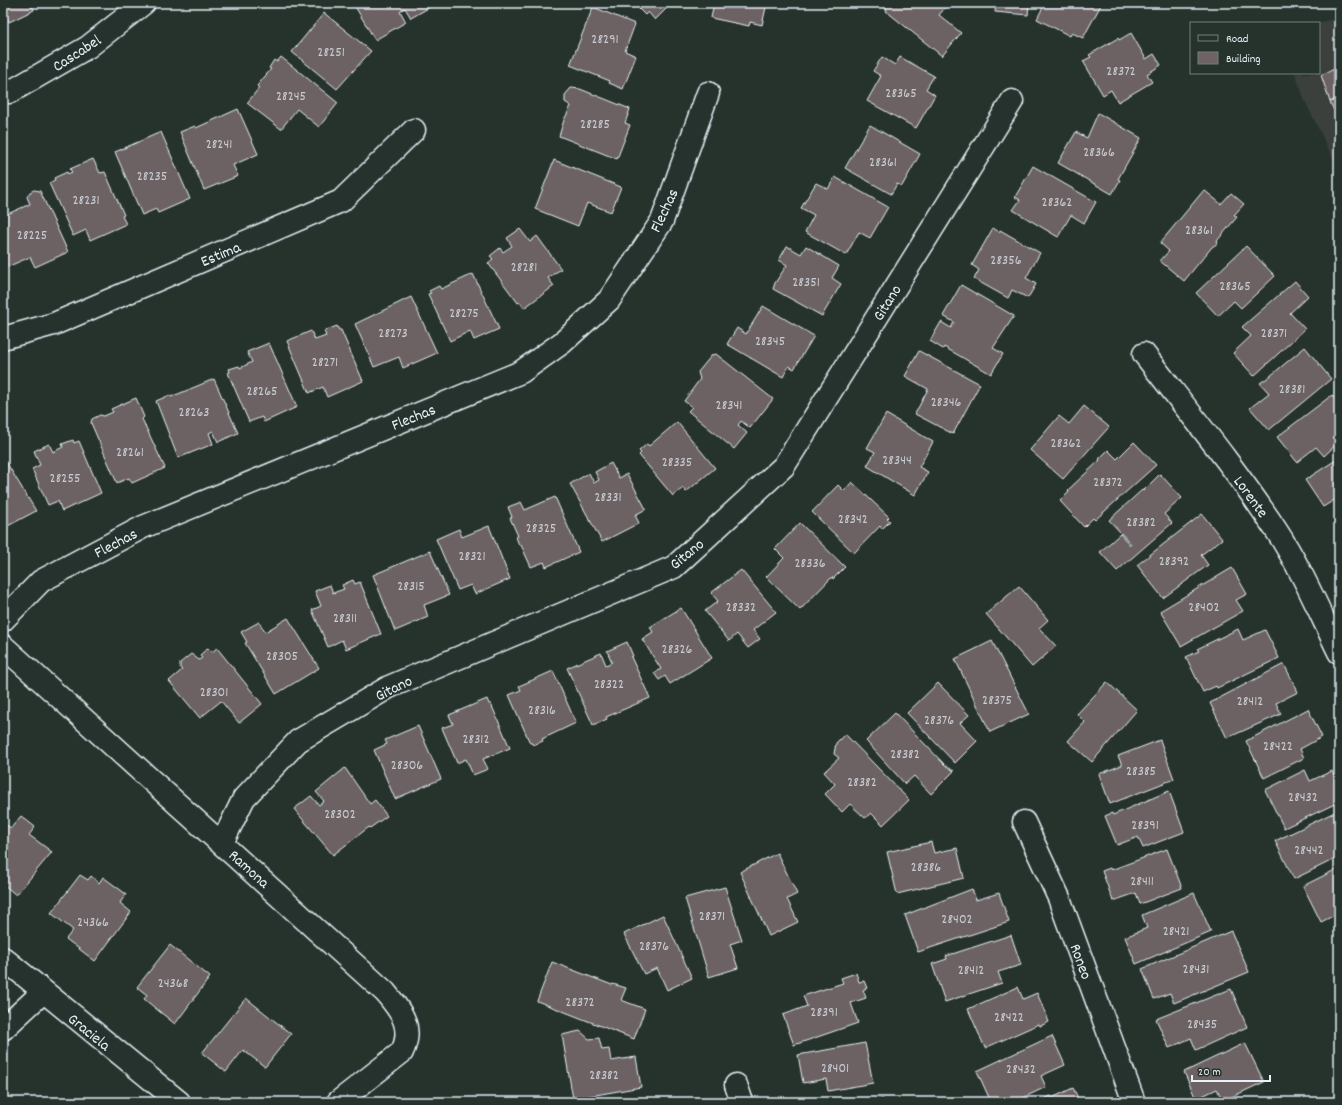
<svg xmlns="http://www.w3.org/2000/svg" width="1342" height="1105" font-family="Dekko,sans-serif">
<style>
.built{fill:#3b413e}
.building{fill:#6d6264;stroke:#e8f1f8}
.lines{fill:none;stroke-linecap:round;stroke-linejoin:round}
.minor-casing{stroke:#e8f1f8;stroke-width:25}
.minor{stroke:#26332d;stroke-width:22}
.labels{text-anchor:middle;stroke-width:3;stroke-linejoin:round;paint-order:stroke}
.number-label{font-size:14px;fill:#c9cdd3}
.street-label{font-size:16px;fill:#e8f1f8;stroke:#26332d}
</style>
<rect width="100%" height="100%" fill="#26332d"/>
<filter id="ink" filterUnits="userSpaceOnUse"><feTurbulence type="fractalNoise" baseFrequency=".025" numOctaves="2"/><feDisplacementMap in="SourceGraphic" scale="8" xChannelSelector="R" yChannelSelector="G"/><feConvolveMatrix kernelMatrix="1 2 1 2 8 2 1 2 1" color-interpolation-filters="sRGB"/></filter>
<g filter="url(#ink)">
<path class="built" d="M1339,18V171L1305,101L1295,73H1319V23H1316Z"/>
<path class="building" d="M3,3H31L34,10L9,22L3,10Z
M353,3H427L430,7L411,18L405,8L400,11L406,22L375,40Z
M638,3H672L655,20L648,12L645,15L639,9L641,6Z
M714,3H767L762,25L750,22L749,26L711,18Z
M886,3H949L939,15L961,33L942,56L886,11L887,9L883,6Z
M996,3H1029L1028,15L995,12Z
M1045,3H1102L1083,38L1072,33L1070,36L1037,19Z
M593,7L635,24L625,51L636,56L623,89L609,83L610,81L570,65Z
M324,13L371,51L337,89L292,52Z
M1131,33L1146,59L1154,54L1161,65L1147,74L1152,82L1118,102L1111,90L1103,95L1083,61L1091,57L1089,55L1118,38L1119,40Z
M281,57L338,103L319,127L297,109L281,129L247,103L259,88L257,86L271,69L269,68L274,60L277,62Z
M882,57L895,65L900,57L934,76L926,89L935,95L916,128L867,101L881,76L873,71Z
M1339,67V98L1330,102L1321,75Z
M571,88L580,89L630,109L625,123L630,125L617,159L559,136L564,120L571,106L565,102V95Z
M1339,98V121L1330,102Z
M238,109L258,154L233,165L238,176L204,190L180,132L195,126L196,128Z
M1098,113L1141,138L1118,179L1120,180L1112,194L1058,163L1076,132L1087,138Z
M870,125L920,154L902,186L897,184L891,194L845,168Z
M161,132L190,199L158,213L156,209L142,215L115,152Z
M93,159L100,173L105,172L124,215L122,216L126,224L90,240L86,230L73,236L49,183L55,180L54,178L67,172L68,174L72,172L70,169Z
M554,160L621,187L611,212L587,203L578,226L535,209Z
M1033,166L1096,202L1084,223L1071,215L1058,237L1013,210L1020,200L1015,197Z
M835,177L888,207L870,238L859,232L846,255L805,232L814,215L801,208L816,183L828,189Z
M34,190L40,191L68,252L35,267L30,257L7,267L3,259V216L30,204L27,197L30,192Z
M1204,190L1221,204L1231,193L1244,204L1234,215L1237,217L1217,241L1218,243L1212,247L1184,281L1160,261L1169,251L1160,243Z
M993,228L999,232L1000,230L1040,253L1026,278L1036,284L1028,298L1012,290L1008,298L974,279L979,270L972,265Z
M520,229L530,242L537,236L561,269L548,278L554,286L524,308L520,302L518,303L488,263L493,259L490,256L500,248L503,252L512,246L507,238Z
M787,246L801,254L806,246L839,266L832,278L841,284L822,316L773,289L775,283L787,265L779,260Z
M1246,246L1275,276L1241,308L1234,301L1218,316L1196,293Z
M473,274L499,329L474,340L470,331L450,341L428,294L431,293L429,291L439,286L441,289Z
M1295,281L1308,296L1290,313L1305,329L1254,376L1233,353L1251,336L1242,327Z
M961,285L1014,316L993,348L1003,354L991,374L944,347L943,349L930,341L941,322L951,328L954,322L943,316Z
M411,297L437,353L403,368L399,357L374,367L355,324Z
M763,306L814,336L794,369L789,366L783,377L727,344L737,328L746,334Z
M337,326L339,330H341L363,381L327,397L323,387L309,393L287,341L311,331L315,340L326,336L324,331Z
M269,343L297,407L264,422L262,417L249,422L228,373L230,372L229,369L239,366L240,368L252,362L247,352Z
M1305,347L1331,379L1269,430L1250,408L1269,393L1260,383L1269,377Z
M919,351L980,384L953,434L915,414L928,389L905,376Z
M716,354L773,399L750,428L741,421L738,425L747,433L734,449L688,411L692,407L684,401L700,379L698,372L712,355Z
M214,379L238,433L218,442L213,431L209,433L213,444L178,458L156,401L170,395L171,397Z
M1332,395L1339,405V442L1324,456L1316,447L1297,462L1277,437Z
M136,398L144,417L142,419L165,468L132,483L129,478L117,483L91,423L92,419L100,415L104,416L113,412L111,409Z
M1084,406L1109,427L1063,479L1030,450L1059,416L1069,424Z
M886,414L933,442L919,467L928,472L915,495L867,466L875,452L867,448Z
M677,422L715,468L686,492L683,488L673,496L639,455L641,453L639,451L647,444L649,446Z
M73,440L74,443L79,441L101,493L62,511L58,501L48,505L32,469L40,465L34,451L49,444L53,452L63,447L62,444Z
M1134,442L1156,465L1095,520L1093,518L1084,527L1060,501L1069,492L1068,490L1100,460L1099,459L1108,450L1117,459Z
M3,457L36,511L4,528L3,527Z
M1339,458V497L1323,507L1305,480Z
M611,463L619,478L627,474L646,509L635,515L639,523L602,542L570,484L589,473L594,483L599,480L595,472Z
M1160,474L1182,498L1164,514L1172,523L1117,571L1100,552L1120,534L1130,545L1131,544L1109,520L1142,490L1143,491Z
M852,482L889,517L887,519L890,521L882,529L880,526L854,553L812,512L838,485L844,491Z
M555,497L579,552L546,567L544,562L531,567L521,545H519L516,537L518,536L510,518L512,517L508,507L521,502L525,510Z
M1202,514L1222,539L1201,555L1208,565L1163,598L1137,565Z
M800,523L845,567L833,579L832,577L800,610L766,577L784,558L775,549Z
M489,526L510,579L475,594L471,585L458,590L436,539L459,529L462,537Z
M430,551L449,595L424,605L428,617L395,631L373,575Z
M1232,568L1247,594L1236,600L1243,611L1181,646L1160,611Z
M741,570L776,612L753,630L760,639L748,648L737,634L729,641L705,611L718,601L711,593Z
M353,580L355,584L360,582L381,634L346,649L342,640L328,647L312,610L321,606L315,591L330,585L333,593L344,589L342,585Z
M1019,586L1048,620L1039,628L1056,646L1032,667L986,614Z
M681,608L712,658L670,684L665,676L659,680L654,673L661,669L642,639L653,632L650,627Z
M288,618L319,668L276,694L245,643L247,642L241,632L259,622L265,632Z
M1238,629L1243,640L1265,630L1279,658L1217,688L1216,686L1203,692L1186,657L1199,651L1197,649Z
M992,641L1029,714L990,732L955,659Z
M627,642L633,656L631,657L650,698L606,717L607,719L593,725L567,668L601,653L606,665L612,662L607,651Z
M208,648L212,652L217,648L262,704L239,723L221,701L200,718L169,681L182,670L180,668V663L191,654L199,660L202,658L200,655Z
M1284,664L1298,692L1276,703L1281,714L1227,738L1210,703Z
M553,671L576,723L542,739L543,741L533,745L532,743H530L509,695L521,690L519,686Z
M1107,682L1137,710L1092,762L1068,741L1085,722L1077,714Z
M938,683L969,715L960,723L977,741L955,763L907,713Z
M487,699L489,704H491L510,748L483,759L488,769L473,775L466,759L457,763L442,728L453,724L449,715Z
M1308,709L1322,737L1300,749L1304,758L1264,778L1246,741Z
M895,713L945,765L954,771L931,794L914,776L905,784L866,741Z
M418,726L441,779L395,799L374,750L387,744L385,740Z
M845,734L909,800L883,825L871,813L865,818L850,804L842,812L825,794L835,784L824,772L839,758L834,754L836,743Z
M1160,740L1174,779L1110,804L1099,774L1122,765L1118,756Z
M345,768L370,804L375,800L387,816L370,828L369,827L333,855L294,809L311,796L319,805L324,801L316,792Z
M1305,770L1310,781L1332,771L1339,785V802L1284,828L1265,790Z
M1169,791L1184,832L1143,848L1138,837L1117,845L1105,816L1112,813L1113,815Z
M1339,810V857L1294,879L1275,841Z
M21,816L35,827L29,835L52,852L16,895L3,884V823L11,828Z
M931,842L934,853L957,848L964,878L897,894L887,852Z
M1167,849L1182,888L1140,904L1136,893L1113,901L1102,871L1110,868L1111,870Z
M777,853L797,894L787,899L798,922L769,936L740,872Z
M1339,868V913L1321,922L1303,886Z
M80,875L88,880L91,876L99,883L103,877L126,894L120,903L131,912L95,961L66,939L73,930L51,913Z
M725,887L742,940L730,944L738,968L709,977L685,898Z
M972,889L976,900L999,893L1009,922L918,952L905,915Z
M1194,893L1211,932L1136,964L1125,937L1147,928L1142,915Z
M663,915L692,978L667,990L657,968L644,974L624,934Z
M1231,931L1249,972L1174,1003L1170,993L1154,999L1142,969Z
M1011,935L1021,965L998,972L1002,983L945,1002L932,964L947,959L946,956Z
M170,945L210,977L175,1024L144,999L147,995L137,987Z
M552,962L612,985L613,984L626,988L621,1000L645,1009L634,1039L537,1001Z
M856,973L859,982L864,981L867,988L863,990L866,998L851,1003L858,1023L794,1045L783,1015L807,1006L803,996L843,983L841,978Z
M1018,987L1023,999L1037,993L1049,1022L1040,1026L1039,1024L985,1048L968,1009Z
M1231,989L1247,1027L1196,1050L1191,1038L1169,1048L1156,1019Z
M246,998L291,1034L265,1067L243,1050L226,1072L202,1053Z
M580,1031L589,1039L599,1038L602,1050L609,1049L611,1061L636,1057L641,1087L573,1099L562,1035Z
M1052,1036L1065,1065L1041,1076L1046,1087L1014,1102H991L977,1071Z
M865,1043L873,1083L828,1091L826,1079L803,1083L798,1055Z
M1245,1043L1264,1082L1223,1101L1217,1089L1196,1099L1184,1072Z
M1073,1088L1080,1102H1037L1051,1096L1052,1098Z
M883,1099L884,1102H864Z"/>
<g class="lines">
<defs>
<path id="minor" d="M3,92H10L88,47L144,3
M3,338L54,324L341,201L414,130
M1144,354C1189,412 1236,469 1276,530C1301,568 1319,611 1339,652
M3,620L41,581L143,527L521,372L563,342L609,300L662,221L708,93
M3,646L385,992C401,1011 414,1027 402,1052L338,1102
M1024,822L1059,898L1134,1102
M222,843L244,798L298,741L389,687L674,567L784,466L1012,101
M3,958L179,1102
M3,1029L43,992
M736,1085L742,1102"/>
</defs>
<use href="#minor" class="minor-casing"/>
<use href="#minor" class="minor"/>
</g>
</g>
<g class="labels">
<g class="number-label">
<text x="605" y="43">28291</text>
<text x="331" y="56">28251</text>
<text x="1121" y="75">28372</text>
<text x="901" y="97">28365</text>
<text x="291" y="100">28245</text>
<text x="595" y="128">28285</text>
<text x="219" y="148">28241</text>
<text x="1099" y="156">28366</text>
<text x="883" y="166">28361</text>
<text x="152" y="180">28235</text>
<text x="86" y="204">28231</text>
<text x="1057" y="206">28362</text>
<text x="1199" y="234">28361</text>
<text x="32" y="239">28225</text>
<text x="1006" y="264">28356</text>
<text x="524" y="271">28281</text>
<text x="806" y="286">28351</text>
<text x="1235" y="290">28365</text>
<text x="464" y="317">28275</text>
<text x="393" y="337">28273</text>
<text x="1274" y="337">28371</text>
<text x="770" y="345">28345</text>
<text x="325" y="366">28271</text>
<text x="1292" y="393">28381</text>
<text x="262" y="395">28265</text>
<text x="946" y="406">28346</text>
<text x="729" y="409">28341</text>
<text x="194" y="416">28263</text>
<text x="1066" y="447">28362</text>
<text x="130" y="456">28261</text>
<text x="897" y="464">28344</text>
<text x="677" y="466">28335</text>
<text x="65" y="482">28255</text>
<text x="1108" y="486">28372</text>
<text x="608" y="501">28331</text>
<text x="853" y="523">28342</text>
<text x="1141" y="526">28382</text>
<text x="541" y="532">28325</text>
<text x="472" y="560">28321</text>
<text x="1174" y="565">28392</text>
<text x="810" y="567">28336</text>
<text x="411" y="590">28315</text>
<text x="741" y="611">28332</text>
<text x="1204" y="611">28402</text>
<text x="345" y="622">28311</text>
<text x="677" y="653">28326</text>
<text x="282" y="660">28305</text>
<text x="609" y="688">28322</text>
<text x="214" y="696">28301</text>
<text x="997" y="704">28375</text>
<text x="1250" y="705">28412</text>
<text x="542" y="714">28316</text>
<text x="939" y="724">28376</text>
<text x="476" y="743">28312</text>
<text x="1278" y="750">28422</text>
<text x="905" y="758">28382</text>
<text x="407" y="769">28306</text>
<text x="1141" y="775">28385</text>
<text x="862" y="786">28382</text>
<text x="1303" y="801">28432</text>
<text x="340" y="818">28302</text>
<text x="1145" y="829">28391</text>
<text x="1309" y="854">28442</text>
<text x="926" y="871">28386</text>
<text x="1142" y="885">28411</text>
<text x="712" y="920">28371</text>
<text x="957" y="923">28402</text>
<text x="93" y="926">24366</text>
<text x="1176" y="935">28421</text>
<text x="654" y="950">28376</text>
<text x="1196" y="973">28431</text>
<text x="971" y="974">28412</text>
<text x="173" y="987">24368</text>
<text x="580" y="1006">28372</text>
<text x="824" y="1016">28391</text>
<text x="1009" y="1021">28422</text>
<text x="1202" y="1028">28435</text>
<text x="835" y="1072">28401</text>
<text x="1021" y="1073">28432</text>
<text x="604" y="1079">28382</text>
</g>
<g class="street-label">
<text transform="translate(76 52) rotate(-33)" y="6">Cascabel</text>
<text transform="translate(663 210) rotate(-65)" y="6">Flechas</text>
<text transform="translate(220 253) rotate(-23)" y="6">Estima</text>
<text transform="translate(886 302) rotate(-58)" y="6">Gitano</text>
<text transform="translate(413 416) rotate(-22)" y="6">Flechas</text>
<text transform="translate(1252 496) rotate(54)" y="6">Lorente</text>
<text transform="translate(115 542) rotate(-28)" y="6">Flechas</text>
<text transform="translate(686 553) rotate(-39)" y="6">Gitano</text>
<text transform="translate(393 687) rotate(-26)" y="6">Gitano</text>
<text transform="translate(250 868) rotate(42)" y="6">Ramona</text>
<text transform="translate(1082 961) rotate(70)" y="6">Roneo</text>
<text transform="translate(90 1031) rotate(39)" y="6">Graciela</text>
</g>
</g>
<rect width="1342" height="1105" fill="none" stroke="#26332d" stroke-width="16"/>
<rect x="8" y="8" width="1326" height="1089" fill="none" stroke="#e8f1f8" stroke-width="1.5" filter="url(#ink)"/>
<rect x="1190" y="22" width="130" height="52" fill="#26332d" stroke="#747f7e"/>
<rect x="1198" y="35" width="20" height="6" fill="#26332d" stroke="#747f7e"/>
<text x="1226" y="42" font-size="12" fill="#e8f1f8">Road</text>
<rect x="1198" y="52" width="20" height="12" fill="#6d6264" stroke="#747f7e"/>
<text x="1226" y="62" font-size="12" fill="#e8f1f8">Building</text>
<path d="M1192 1075v6h78v-6" fill="none" stroke="#e8f1f8" stroke-width="2"/>
<text x="1198" y="1075" font-size="12" fill="#e8f1f8" stroke="#26332d" stroke-width="3" paint-order="stroke">20 m</text>
</svg>
